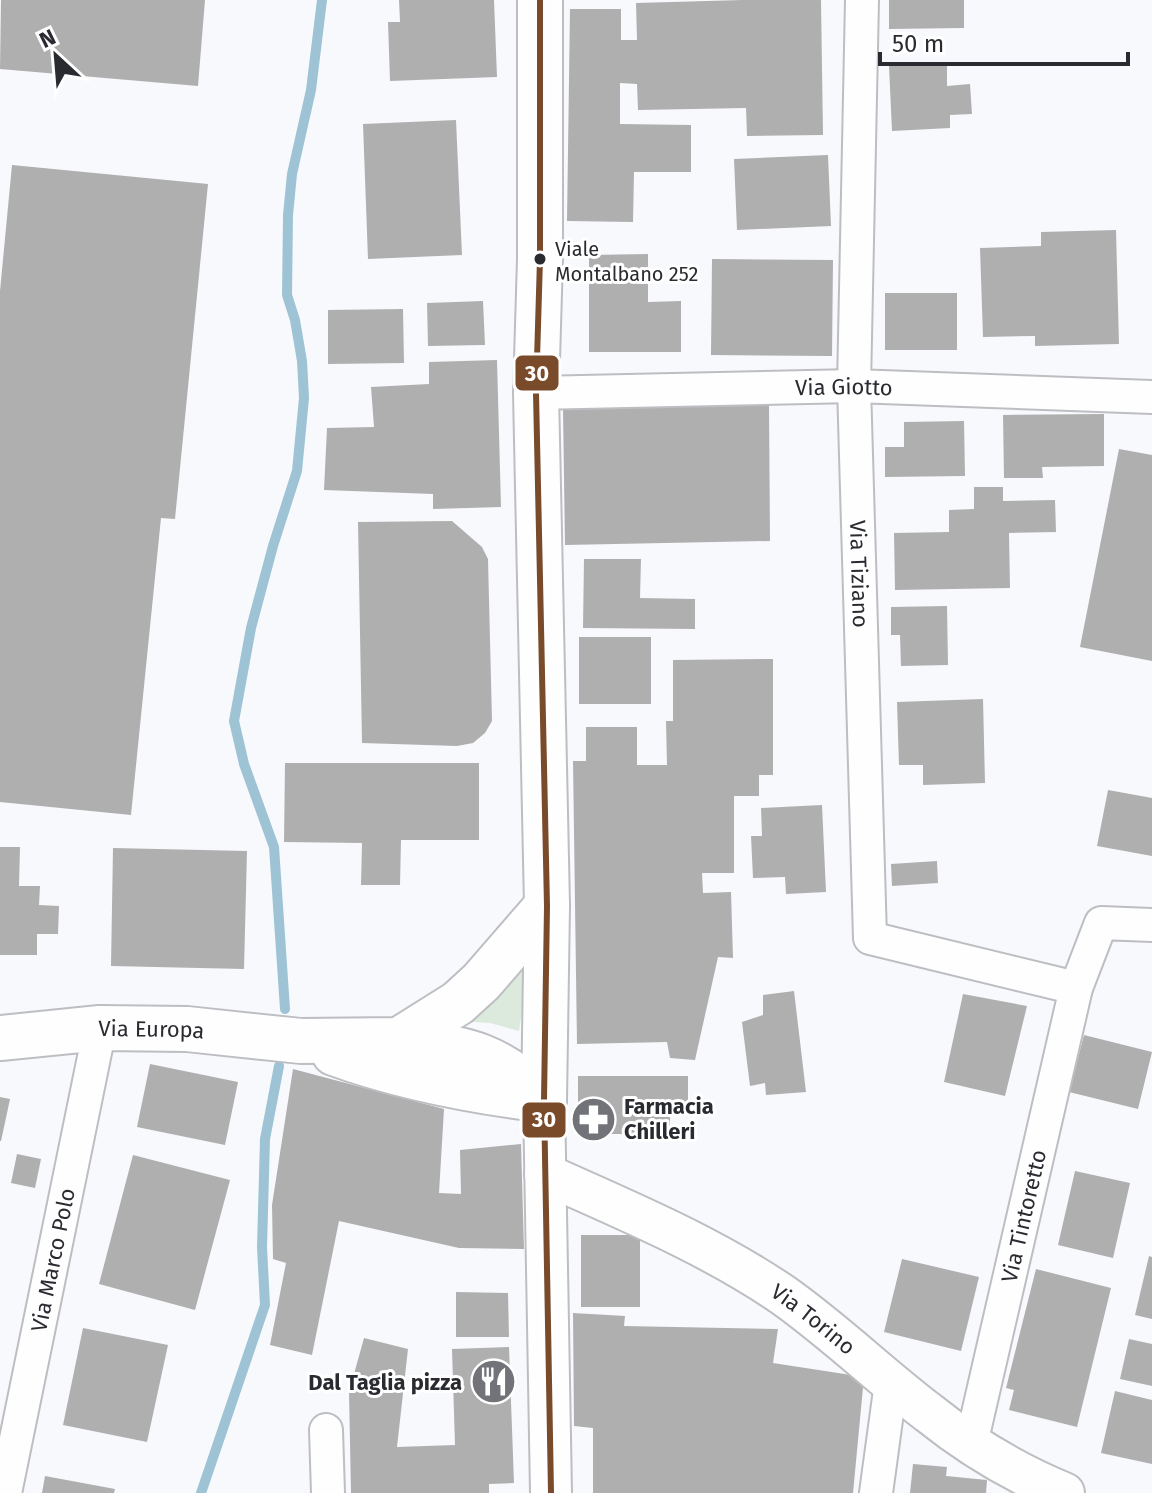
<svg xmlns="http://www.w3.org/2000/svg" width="1152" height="1493" font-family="'Fira Sans',sans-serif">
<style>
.green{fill:#dceade}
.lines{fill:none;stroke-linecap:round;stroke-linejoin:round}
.stream{stroke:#9ec3d5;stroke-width:10}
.building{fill:#b0afaf}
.minor-casing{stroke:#bdbec2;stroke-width:36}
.tertiary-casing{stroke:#bdbec2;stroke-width:44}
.secondary-casing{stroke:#bdbec2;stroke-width:48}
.minor{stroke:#fefeff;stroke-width:32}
.tertiary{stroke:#fefeff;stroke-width:40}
.secondary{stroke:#fefeff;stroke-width:44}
.bus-1-casing{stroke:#fff;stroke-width:12}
.bus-1{stroke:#7a4b2a;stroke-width:6}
.bus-dot{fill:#2a2b30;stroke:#fff;stroke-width:3}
.labels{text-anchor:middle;stroke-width:6;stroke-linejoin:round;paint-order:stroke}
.bus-label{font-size:20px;fill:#2a2b30;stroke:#fff;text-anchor:start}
.street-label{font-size:22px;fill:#2a2b30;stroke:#fff}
.poi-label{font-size:22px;font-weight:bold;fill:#2a2b30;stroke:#fff;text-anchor:start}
.line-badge{stroke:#fff;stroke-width:3}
.badge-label{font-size:22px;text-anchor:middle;font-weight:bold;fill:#fff}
</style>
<rect width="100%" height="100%" fill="#f8f9fd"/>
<path class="green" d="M531,953L519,1031L490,1023L458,1021Z"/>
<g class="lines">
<path class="stream" d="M285,1009L274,847L244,764L234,721L251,628L273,546L297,471L304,398L302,361L295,320L287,295L288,215L292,174L311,90L322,0
M201,1493L265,1305L262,1247L265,1139L279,1066"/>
</g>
<path class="building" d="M1,0H205L198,86L0,69Z
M399,0H494L497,77L390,81L388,22H400Z
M742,0H821L823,135L747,136L746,108L638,110L637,84L620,83V124L691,125V172H634L633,222L567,221L570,9H621V40H637L636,3Z
M889,0H964V28L889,29Z
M947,64V86L970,84L972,114L950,115V128L892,131L889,66Z
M456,120L462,255L368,259L363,124Z
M828,155L831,226L737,230L734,159Z
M12,165L208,184L175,519L161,518L131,815L0,802V291Z
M1116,230L1119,344L1035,346V336L983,337L980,248L1041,246V232Z
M648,254V302L681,301V352H589V255Z
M712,259L833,260L832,356L711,355Z
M885,293H957V350H885Z
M483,301L485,345L428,346L427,303Z
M403,309L404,363L328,364V310Z
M497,360L501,507L433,509V494L324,490L327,428L374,427L371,387L429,384V362Z
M769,405L770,541L565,545L563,408Z
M1104,414V466L1042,467L1043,478H1004L1003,415Z
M964,421L965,476L885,477V447H904V422Z
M1119,449L1152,455V661L1080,647Z
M974,487H1003V501L1055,500L1056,532L1009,533L1010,588L895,590L894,533L949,532V510L974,509Z
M452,521L482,547L488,559L492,721L485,733L473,743L457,746L362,743L358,522Z
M584,559H641L640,598L695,599V629L583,628Z
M947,606L948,665L901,666L900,635H891V607Z
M579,637H651V704H579Z
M773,659V775H759V796H734V873H702L703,893L731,892L733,958L718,957L695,1060L670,1058L667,1042L577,1044L573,761H586V727H637V765H667L666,721H673V660Z
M983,699L985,783L923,785V765H899L897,702Z
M285,763H479V840H401L400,885H361L362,843L284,842Z
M1108,790L1152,798V856L1097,846Z
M822,805L826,892L786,894L785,877L753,878L751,836H762L761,808Z
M0,847H20L19,886H40L39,905L59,906L58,934H37V955H0Z
M113,848L247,851L244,969L111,966Z
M937,861L938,883L892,886L891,864Z
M794,991L806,1092L766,1095L765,1083L750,1086L742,1022L763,1015V995Z
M963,994L1027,1006L1005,1096L944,1082Z
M1084,1035L1152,1052L1138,1109L1069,1092Z
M150,1064L238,1082L225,1145L137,1127Z
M293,1069L444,1109L439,1193L461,1194L460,1150L521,1144L524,1249L459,1248L339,1221L312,1355L270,1345L286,1263L273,1259L272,1205Z
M578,1076H688V1111H670V1134H578Z
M0,1097L10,1099L1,1141H0Z
M17,1154L41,1159L35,1188L11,1183Z
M133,1155L230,1180L195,1310L99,1284Z
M1075,1171L1130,1183L1113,1258L1058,1245Z
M581,1235H640V1307H581Z
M1149,1256L1152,1257V1319L1135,1315Z
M902,1259L979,1277L961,1351L884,1332Z
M1036,1269L1111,1288L1077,1427L1009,1410L1014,1390L1006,1388Z
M456,1292L508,1293L509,1337H456Z
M573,1313L625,1316L624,1326L778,1329L773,1363L864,1377L853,1493H593V1428L574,1426Z
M83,1328L168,1345L147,1442L63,1425Z
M364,1338L408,1349L397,1447L455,1445L452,1349L509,1347L514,1483L489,1484V1493H351L349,1392Z
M1129,1339L1152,1344V1386L1120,1379Z
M1115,1391L1152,1400V1464L1101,1453Z
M913,1464L947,1467L946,1476L987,1480L986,1493H910Z
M45,1476L115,1489L114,1493H42Z"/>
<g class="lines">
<defs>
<g id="minor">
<path id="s1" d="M862,0L854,386L870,938L1076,988"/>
<path id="s2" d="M536,393L854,386L1152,397"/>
<path d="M326,1430L328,1493"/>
<path id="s3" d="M971,1444L1076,988L1101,923L1152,925"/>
<path id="s4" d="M5,1493L100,1028"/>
<path d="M876,1493L891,1383"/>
</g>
<g id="tertiary">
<path d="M544,1100L551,1493"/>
<path id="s5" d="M545,1174C625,1210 710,1245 783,1295C834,1331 879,1375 929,1413C970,1446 1015,1473 1064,1493"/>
</g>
<g id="secondary">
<path d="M540,0V259L536,393L547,906L544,1100"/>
<path id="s6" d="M0,1038L100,1028L187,1029L301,1041L399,1040L458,1003L481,982L547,906"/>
<path d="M399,1040C466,1050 494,1051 544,1100"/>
<path d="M334,1053C402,1078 472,1091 544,1100"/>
</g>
</defs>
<use href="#minor" class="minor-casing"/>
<use href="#tertiary" class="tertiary-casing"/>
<use href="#secondary" class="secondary-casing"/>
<use href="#minor" class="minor"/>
<use href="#tertiary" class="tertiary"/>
<use href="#secondary" class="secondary"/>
<defs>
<path id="bus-1" d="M540,0V259L536,393L547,906L544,1100L551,1493"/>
</defs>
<use href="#bus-1" class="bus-1-casing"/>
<use href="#bus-1" class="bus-1"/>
</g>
<defs>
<symbol id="pharmacy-disc" viewBox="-11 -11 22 22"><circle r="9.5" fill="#727378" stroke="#fff"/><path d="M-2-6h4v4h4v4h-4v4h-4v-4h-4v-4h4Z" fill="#fff"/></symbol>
<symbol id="restaurant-disc" viewBox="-11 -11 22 22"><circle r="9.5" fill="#727378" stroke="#fff"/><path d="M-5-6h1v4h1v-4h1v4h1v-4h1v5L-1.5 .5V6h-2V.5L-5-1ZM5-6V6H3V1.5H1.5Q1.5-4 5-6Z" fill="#fff"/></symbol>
</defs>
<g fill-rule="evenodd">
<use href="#pharmacy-disc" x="568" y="1094" width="51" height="51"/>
<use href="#restaurant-disc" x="468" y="1356" width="51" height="51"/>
</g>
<circle class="bus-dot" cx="540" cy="259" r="7"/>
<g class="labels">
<g class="bus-label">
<text x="555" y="256">Viale<tspan x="555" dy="25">Montalbano 252</tspan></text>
</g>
<g class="street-label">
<text dy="8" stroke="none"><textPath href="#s2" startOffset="308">Via Giotto</textPath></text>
<text dy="8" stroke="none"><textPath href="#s1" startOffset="574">Via Tiziano</textPath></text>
<text dy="8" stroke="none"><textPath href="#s6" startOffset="152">Via Europa</textPath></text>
<text dy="8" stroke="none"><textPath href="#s3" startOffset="234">Via Tintoretto</textPath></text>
<text dy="8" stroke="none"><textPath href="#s4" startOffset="238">Via Marco Polo</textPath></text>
<text dy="8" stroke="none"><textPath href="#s5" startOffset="306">Via Torino</textPath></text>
</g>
<g class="poi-label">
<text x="624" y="1114">Farmacia<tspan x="624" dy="25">Chilleri</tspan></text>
<text x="462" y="1390" text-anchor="end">Dal Taglia pizza</text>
</g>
</g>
<g class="line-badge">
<rect x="514" y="354" width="46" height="38" rx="8" fill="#7a4b2a"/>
<rect x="521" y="1101" width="46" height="38" rx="8" fill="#7a4b2a"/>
</g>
<g class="badge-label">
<text x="537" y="381">30</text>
<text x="544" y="1127">30</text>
</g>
<g transform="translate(56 56) rotate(334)" stroke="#ffffff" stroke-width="6" paint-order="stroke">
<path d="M0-6L14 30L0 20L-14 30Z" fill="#2a2b30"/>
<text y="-12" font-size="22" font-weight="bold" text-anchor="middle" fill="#2a2b30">N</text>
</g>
<path d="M880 52v12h248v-12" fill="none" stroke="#2a2b30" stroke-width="4"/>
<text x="892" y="52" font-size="24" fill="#2a2b30" stroke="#ffffff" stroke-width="6" paint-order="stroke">50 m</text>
</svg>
